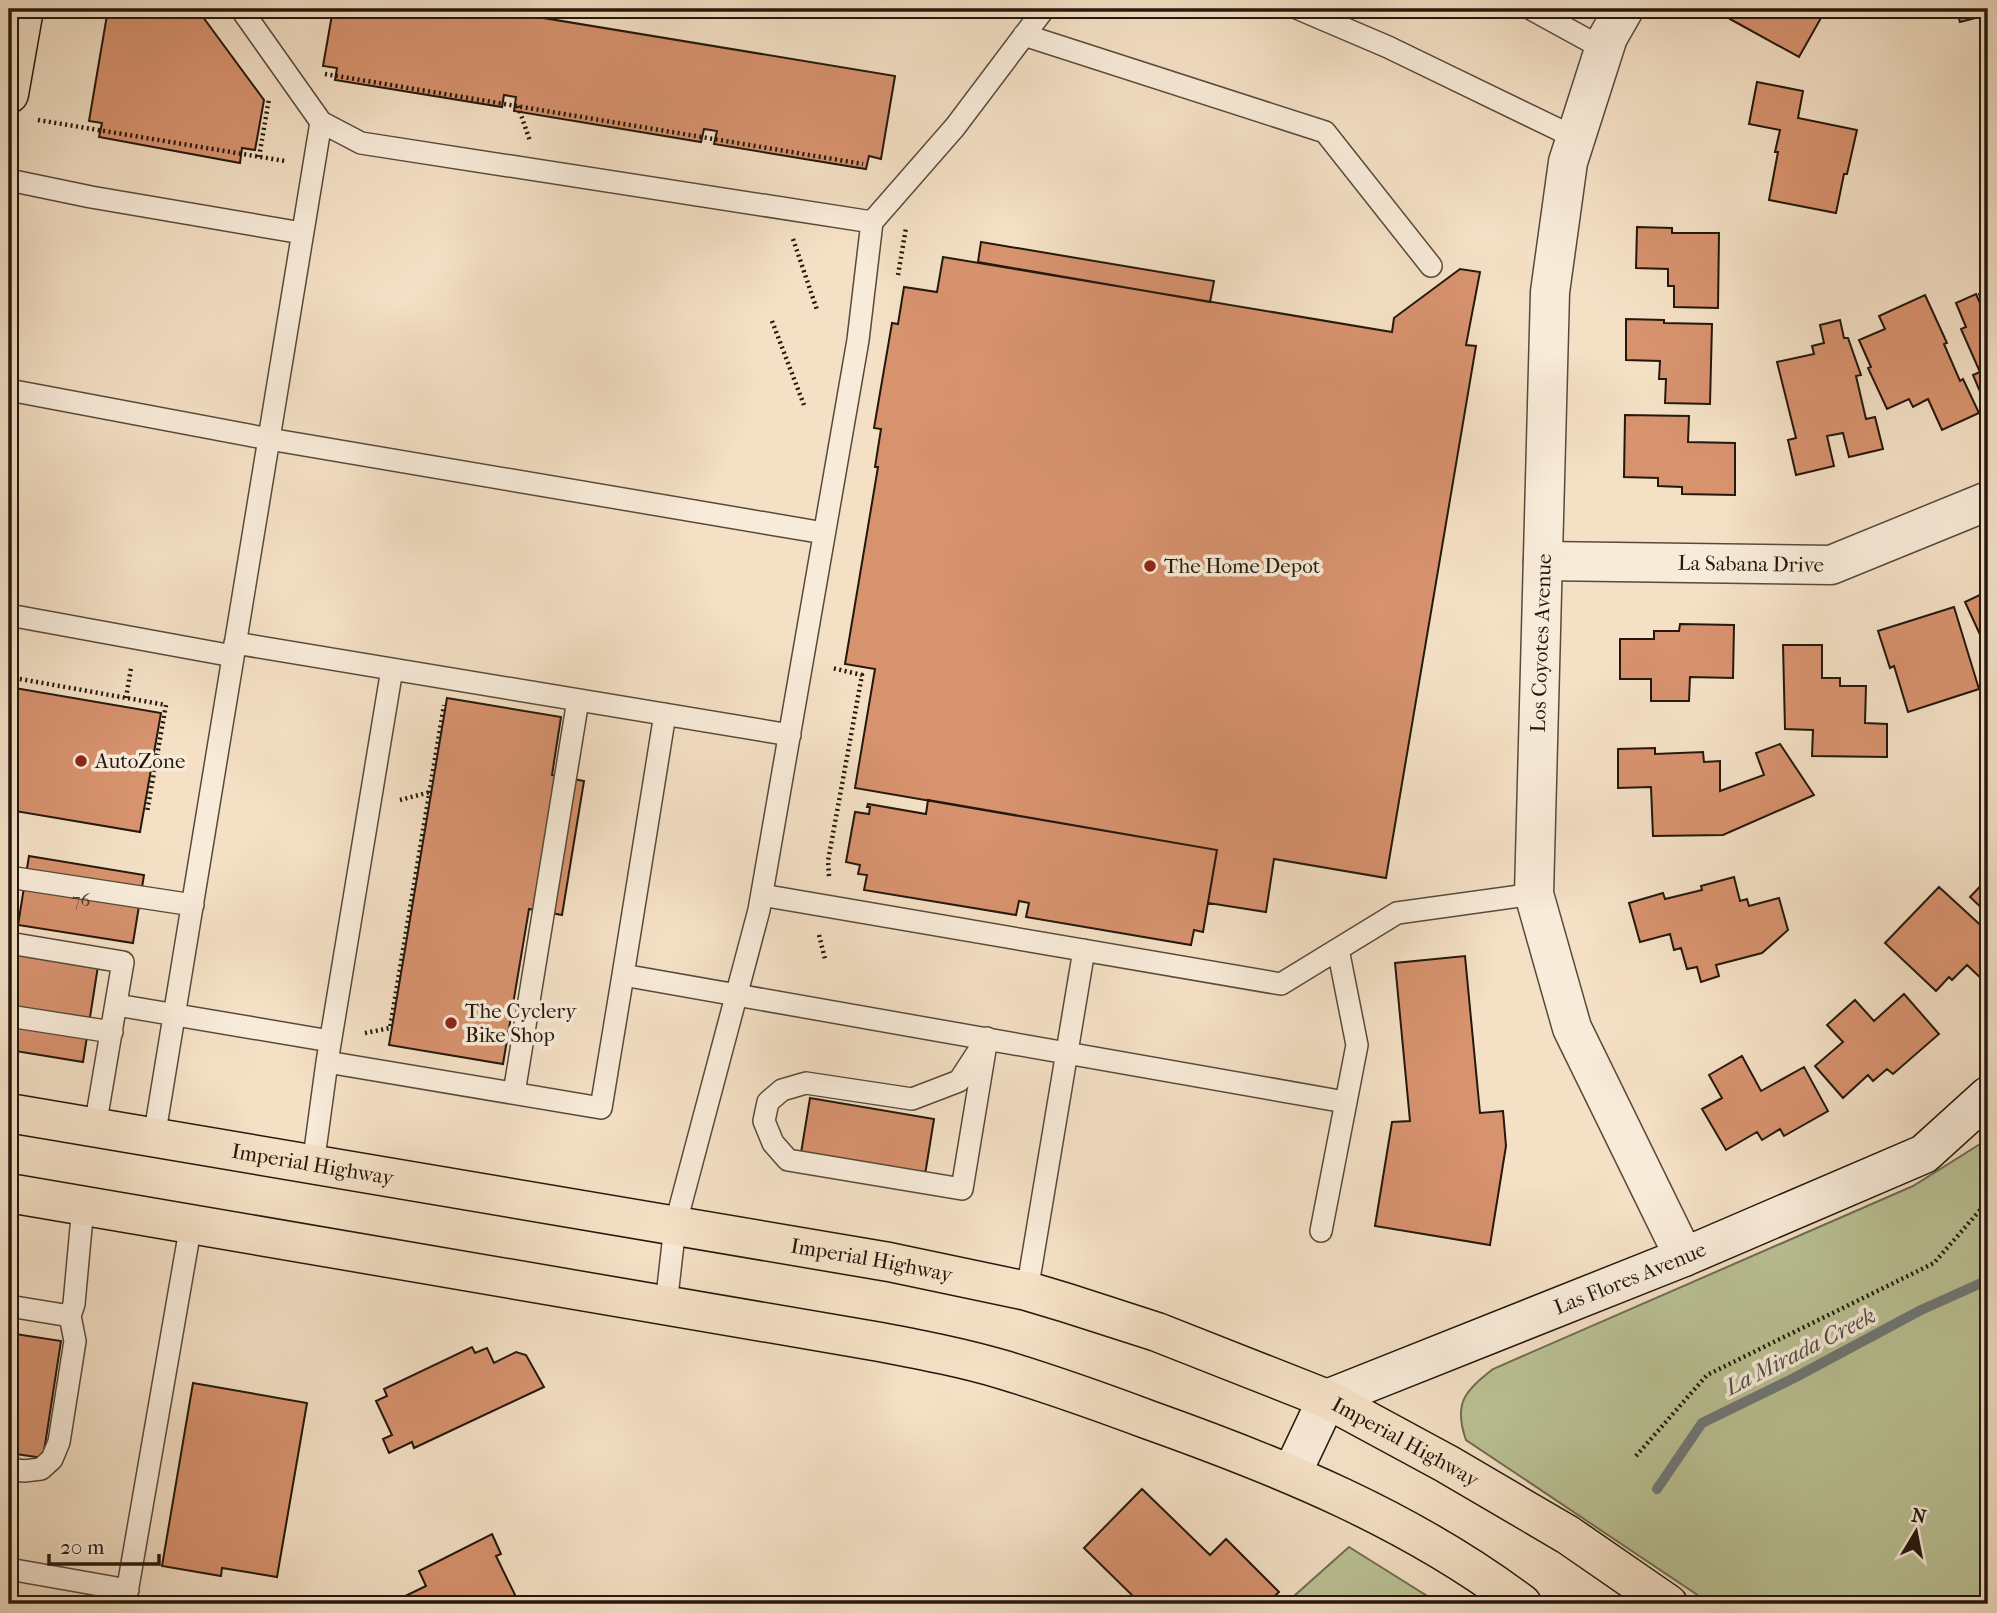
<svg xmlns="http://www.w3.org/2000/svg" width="1997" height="1613" font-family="'IM FELL French Canon',serif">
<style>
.green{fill:#bac295;stroke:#6f6d51;stroke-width:2}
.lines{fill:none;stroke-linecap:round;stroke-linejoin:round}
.stream{stroke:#707978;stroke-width:10}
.building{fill:#d7926e;stroke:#24180d;stroke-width:2}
.lane-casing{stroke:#584a3b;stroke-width:24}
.street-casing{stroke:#584a3b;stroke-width:41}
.secondary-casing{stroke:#24180d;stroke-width:41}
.primary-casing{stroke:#24180d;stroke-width:41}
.path{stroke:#24180d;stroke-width:4.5;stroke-dasharray:2 3.5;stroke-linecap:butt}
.lane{stroke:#f8ebd9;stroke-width:21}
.street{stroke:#f8ebd9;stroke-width:38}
.secondary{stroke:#f8ebd9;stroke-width:38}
.primary{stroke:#f4e0c5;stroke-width:38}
.poi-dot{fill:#8f2418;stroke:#f8ebd9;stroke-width:2.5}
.labels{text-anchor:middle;stroke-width:7;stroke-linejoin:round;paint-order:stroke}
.number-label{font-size:18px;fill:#513625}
.street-label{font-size:21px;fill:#24180d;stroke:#f8ebd9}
.poi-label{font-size:21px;fill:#24180d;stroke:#f8ebd9;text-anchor:start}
.water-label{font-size:23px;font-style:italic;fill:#50514c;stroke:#f8ebd9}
</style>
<rect width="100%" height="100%" fill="#f4e0c5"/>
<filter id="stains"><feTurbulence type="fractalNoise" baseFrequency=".00286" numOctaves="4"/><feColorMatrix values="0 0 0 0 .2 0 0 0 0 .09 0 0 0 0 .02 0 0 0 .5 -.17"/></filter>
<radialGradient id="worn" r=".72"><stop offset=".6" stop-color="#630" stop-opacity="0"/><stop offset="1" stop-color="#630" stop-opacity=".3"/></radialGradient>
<path class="green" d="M1988,1139V1604H1711L1466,1440C1453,1403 1465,1391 1493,1369L1913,1186Z
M1349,1547L1440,1604H1285Z"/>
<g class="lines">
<path class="stream" d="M1657,1489L1702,1423L1794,1378L1921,1310L1988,1280"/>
</g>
<path class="building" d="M108,9H197L264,100L255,150L242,148L240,163L99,137L102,123L89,121Z
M333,9H489L895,76L881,159L869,156L866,169L714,144L717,131L704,129L701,142L514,111L516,97L504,95L502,107L335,80L337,68L323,66Z
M1736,9H1804L1821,18L1799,57L1730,19Z
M1956,9H1988V21L1987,15L1960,22Z
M1757,82L1803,91L1798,118L1857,130L1847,174H1844L1836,213L1769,200L1778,152H1775L1780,130L1749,124Z
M1637,227L1672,228V233H1719L1718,308L1674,307V286H1668V269L1636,268Z
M981,242L1214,281L1210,302L978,262Z
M943,257L1392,332L1394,318L1460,269L1480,272L1466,345L1476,346L1386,878L1274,859L1266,912L1208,903L1217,850L855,788L875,669L845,664L878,467H875L881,429L874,428L892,323L898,324L904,287L937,292Z
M1988,290V314L1979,294Z
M1976,294L1986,317L1988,316V405L1986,406L1973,375L1980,372L1961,329L1966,327L1956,303Z
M1925,295L1947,343L1944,344L1960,381L1963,379L1979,413L1942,430L1928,399L1913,407L1909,399L1887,409L1868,368L1871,367L1859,340L1885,329L1879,316Z
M1626,319L1664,320V323L1712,324L1710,404L1665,403L1666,379H1659L1660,361L1626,360Z
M1840,320L1844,338H1848L1861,375L1856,376L1866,419L1875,417L1883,449L1849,457L1843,433L1827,436L1834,466L1796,475L1788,440L1796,438L1777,362L1814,354L1812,346L1824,343L1820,325Z
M1625,415L1689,416L1688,442L1735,443V495L1682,494V487L1658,486V478L1624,477Z
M1988,591V652L1965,602Z
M1954,607L1979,689L1908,712L1894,666L1890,668L1878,631Z
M1680,624L1734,625L1733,678L1690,677L1689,701H1651V679H1620V639H1654V631H1679Z
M1783,645H1822V678H1840V686H1866L1865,723L1887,724V757L1812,756L1813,730L1785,729Z
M9,687L161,713L140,832L9,810Z
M447,698L561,717L552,775L584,781L562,915L529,909L503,1064L389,1045Z
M1780,744L1814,795L1723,835L1653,836L1651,787L1618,788V749L1655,748V754L1703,752L1704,762L1720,761V791L1764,775L1756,753Z
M928,800L1217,850L1203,932L1194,930L1191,945L1026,917L1029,903L1019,901L1016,915L864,890L867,875L858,874L860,865L846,862L855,812L869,814L870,807H867L868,804L926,814Z
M29,856L144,875L133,943L18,925Z
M1734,877L1740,901L1747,899L1749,906L1779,898L1788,930L1762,953L1716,965L1719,976L1701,982L1697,967L1687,969L1681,948L1674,950L1670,934L1640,942L1629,903L1663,893L1665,899L1702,890L1701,886Z
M1988,878V914L1970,897Z
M1939,887L1988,932V985L1967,965L1952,980L1949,977L1936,991L1885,943Z
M9,951L98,966L83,1062L9,1050Z
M1465,956L1480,1113L1503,1111L1506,1146L1490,1245L1375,1226L1392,1122L1410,1121L1395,963Z
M1904,994L1939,1034L1893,1074L1887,1069L1873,1081L1868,1075L1843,1098L1815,1066L1843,1042L1827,1025L1855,1000L1874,1021Z
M1742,1056L1761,1091L1804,1067L1828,1111L1784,1136L1780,1129L1762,1140L1757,1132L1726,1150L1702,1109L1722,1098L1709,1075Z
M810,1098L934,1119L924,1181L800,1159Z
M9,1333L61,1341L43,1458L9,1453Z
M472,1347L475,1353L487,1348L494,1363L516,1352L526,1355L544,1387L414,1448L412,1442L389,1453L383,1439L392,1435L376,1401L387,1396L384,1389Z
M193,1383L307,1403L277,1577L222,1568L221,1576L162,1566Z
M1142,1489L1210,1555L1226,1539L1279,1592L1266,1604H1141L1084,1548Z
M492,1534L501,1554L496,1556L517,1599L523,1596L527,1604H389L426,1586L419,1571Z"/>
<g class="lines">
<defs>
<path id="lane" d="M241,9L321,122L361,143L872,222L858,340L759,910L675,1226L666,1305
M1299,9L1388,47L1576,138
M1531,9L1604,49
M1024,35L1325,132L1431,266
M9,180L91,197L302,233
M872,222L955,127L1044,9
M9,390L269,439L824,533
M9,615L233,656
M235,643L790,735
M392,669L327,1062L601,1108L623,975L1345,1102
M9,877L193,905
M762,895L1281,984L1397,913L1534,894
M9,943L123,962L95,1127
M623,975L665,714
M117,1005L330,1041
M9,1016L112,1032
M987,1038L962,1189L788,1160L773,1143L764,1121L768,1102L782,1090L806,1083L912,1099L959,1081Z
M514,1093L578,700
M154,1138L321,122
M313,1165L327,1062
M1321,1231L1357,1045L1338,949
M1027,1291L1084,950
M9,1306L70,1316L74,1304L83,1206
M9,1469L24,1471L41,1469L52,1459L59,1442L75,1341L70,1316
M9,1569L128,1590
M125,1604L191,1224"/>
<g id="street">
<path d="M1624,9L1608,37L1568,162L1550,292L1534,894L1572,1028L1684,1257"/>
<path id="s1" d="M1543,561L1831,565L1988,501"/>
</g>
<g id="secondary">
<path id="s2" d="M1292,1473L1327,1399L1684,1257L1924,1154L1988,1096"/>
</g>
<g id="primary">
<path d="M9,94L24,9"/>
<path id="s3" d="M9,1113L889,1262L1027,1291L1067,1303L1157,1332L1327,1399L1447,1464L1568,1535L1668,1604"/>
<path d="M9,1193L880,1342C922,1350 964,1358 1004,1370C1053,1385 1101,1402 1149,1420C1281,1467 1409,1519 1522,1604"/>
</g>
</defs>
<use href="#lane" class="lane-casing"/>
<use href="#street" class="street-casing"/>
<use href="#secondary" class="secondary-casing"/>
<use href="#primary" class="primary-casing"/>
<path class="path" d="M325,74L863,164
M518,106L530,141
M38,120L285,161
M259,157L269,99
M793,239L817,310
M898,275L906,228
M772,321L804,405
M9,677L166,705L147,812
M126,698L131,668
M400,800L430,792
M829,876L828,861L862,675L832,668L833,667
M819,935L825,959
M365,1033L390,1028L444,705
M1636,1456L1707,1375L1934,1263L1988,1201"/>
<use href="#lane" class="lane"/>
<use href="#street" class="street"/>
<use href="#secondary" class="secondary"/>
<use href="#primary" class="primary"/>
</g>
<g class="poi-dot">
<circle cx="1150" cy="566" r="7"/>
<circle cx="81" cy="761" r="7"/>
<circle cx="451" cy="1023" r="7"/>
</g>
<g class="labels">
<g class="number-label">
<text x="81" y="906">76</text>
</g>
<g class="street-label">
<text dy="7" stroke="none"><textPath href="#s1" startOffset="208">La Sabana Drive</textPath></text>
<text transform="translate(1541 643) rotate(-88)" y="7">Los Coyotes Avenue</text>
<text dy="7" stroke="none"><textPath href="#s3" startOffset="308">Imperial Highway</textPath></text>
<text dy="7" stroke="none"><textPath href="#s3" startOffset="875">Imperial Highway</textPath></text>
<text dy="7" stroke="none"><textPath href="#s2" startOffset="408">Las Flores Avenue</textPath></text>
<text dy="7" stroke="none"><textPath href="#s3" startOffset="1442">Imperial Highway</textPath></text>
</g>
<g class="poi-label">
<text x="1164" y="573">The Home Depot</text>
<text x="95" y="768">AutoZone</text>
<text x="465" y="1018">The Cyclery<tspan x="465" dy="24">Bike Shop</tspan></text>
</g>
<g class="water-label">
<text transform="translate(1800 1351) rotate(-27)" y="8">La Mirada Creek</text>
</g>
</g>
<rect width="1997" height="1613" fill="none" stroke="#f4e0c5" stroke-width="35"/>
<rect x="10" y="10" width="1976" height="1592" fill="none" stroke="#24180d" stroke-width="3.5"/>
<rect x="18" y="18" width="1962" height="1578" fill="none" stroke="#24180d" stroke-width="2"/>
<g transform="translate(1916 1532) rotate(10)" stroke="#f8ebd9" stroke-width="5" paint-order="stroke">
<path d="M0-5L12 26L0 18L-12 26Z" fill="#24180d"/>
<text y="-10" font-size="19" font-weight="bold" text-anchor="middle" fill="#24180d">N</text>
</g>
<path d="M49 1554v10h110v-10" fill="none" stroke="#24180d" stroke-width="3.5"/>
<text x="60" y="1554" font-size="21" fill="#24180d" stroke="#f8ebd9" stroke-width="5" paint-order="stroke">20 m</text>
<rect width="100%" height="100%" filter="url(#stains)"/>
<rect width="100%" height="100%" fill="url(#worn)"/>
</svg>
